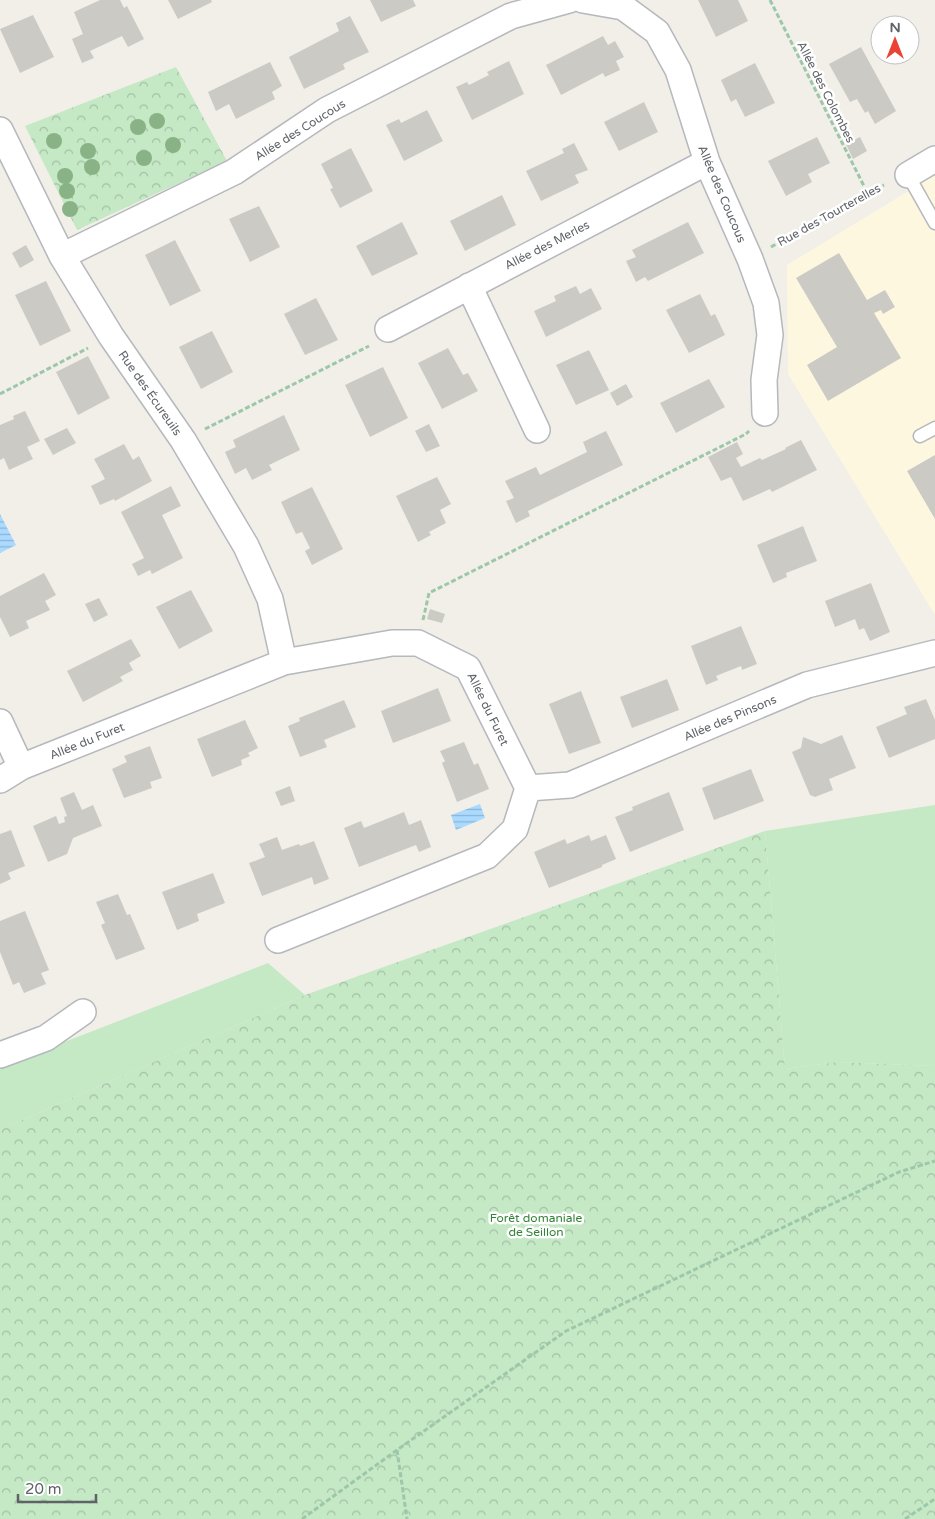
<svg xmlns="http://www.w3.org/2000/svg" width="935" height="1519" font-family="'Varela Round',sans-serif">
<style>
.commercial{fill:#fef7e0}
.grass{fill:#c5e8c5}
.forest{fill:url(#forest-crowns)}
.water{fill:url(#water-rules)}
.building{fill:#cccac5}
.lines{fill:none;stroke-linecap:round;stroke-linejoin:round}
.lane-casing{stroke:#b5b8bc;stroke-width:15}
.street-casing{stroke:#b5b8bc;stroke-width:28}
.path{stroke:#9cc7a9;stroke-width:3;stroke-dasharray:5 2.5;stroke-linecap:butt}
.lane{stroke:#fff;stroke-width:12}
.street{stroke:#fff;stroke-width:25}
.tree{fill:#89b387}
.labels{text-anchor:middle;stroke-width:5;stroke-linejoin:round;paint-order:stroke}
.street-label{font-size:12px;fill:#5f6368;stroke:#fff}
.park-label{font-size:12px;fill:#348238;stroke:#fff}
</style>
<defs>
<pattern id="forest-crowns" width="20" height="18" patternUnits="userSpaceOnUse" patternTransform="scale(1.25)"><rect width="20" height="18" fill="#c5e8c5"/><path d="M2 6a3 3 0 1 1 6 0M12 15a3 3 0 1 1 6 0" fill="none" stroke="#a3c0a4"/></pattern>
<pattern id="water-rules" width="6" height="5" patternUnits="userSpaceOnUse" patternTransform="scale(1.25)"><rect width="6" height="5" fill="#aadaff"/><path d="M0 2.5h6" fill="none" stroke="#8eb4d2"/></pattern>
</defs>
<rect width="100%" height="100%" fill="#f1efe8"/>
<path class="commercial" d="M935,175V615L788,374L787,265Z"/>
<path class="grass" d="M935,805V1066L837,1062L785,1069L765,831Z
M268,963L305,995L0,1130V1067Z"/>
<path class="forest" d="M176,67L227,161L77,230L25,126Z
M765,831L785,1069L837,1062L935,1066V1519H0V1130L305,995Z"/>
<path class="water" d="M0,514L16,545L0,553Z
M480,804L485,818L456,830L451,815Z"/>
<path class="building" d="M100,0H120L124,8L127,6L144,39L128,47L122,36L90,51L94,58L82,63L72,39L83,34L74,12Z
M168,0H211L212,2L178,19Z
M370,0H413L416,6L381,22Z
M698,0H738L748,21L716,37Z
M33,15L54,57L20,73L0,29Z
M350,16L369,52L343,64L345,69L304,89L289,57L339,31L336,23Z
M603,36L608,45L615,41L624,57L616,61L620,70L605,77L603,73L561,95L546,65Z
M861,47L896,111L875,124L868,111L865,113L857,99L850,102L829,64Z
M509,61L524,94L472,120L456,87L467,82L469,85L489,75L487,72Z
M270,62L282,86L272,92L275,99L236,119L229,104L216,111L208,92Z
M755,63L775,103L745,117L736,99L731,102L721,80Z
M644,102L658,132L619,151L604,122Z
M427,110L443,141L404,161L386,125L399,119L401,123Z
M817,137L830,163L808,174L812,182L786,196L768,161Z
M860,137L867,151L853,159L846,144Z
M574,143L588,170L575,175L579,183L541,201L526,171L564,153L562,149Z
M351,148L373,191L340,208L330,189L333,188L321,164Z
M502,195L516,225L465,251L450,221Z
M259,206L280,247L250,262L229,219Z
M402,222L418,254L372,276L356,246Z
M688,222L704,253L648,281L645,277L636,282L626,261L636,257L632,250Z
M175,240L201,291L170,306L145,255Z
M26,245L34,260L20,268L12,253Z
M839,253L867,300L885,290L895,307L883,314L881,310L874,313L901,358L828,401L807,365L837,347L796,278Z
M46,281L71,331L40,346L15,295Z
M576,286L580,294L591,288L602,309L546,337L534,311L556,301L554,296Z
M700,294L711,316L715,314L725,335L689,353L666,310Z
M316,298L338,340L305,355L284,314Z
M212,331L233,372L201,389L179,347Z
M448,348L463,375L468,373L478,391L442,409L418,363Z
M589,350L609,390L576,405L556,365Z
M88,356L110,398L78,415L56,372Z
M383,367L408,418L370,437L345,385Z
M709,379L725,407L676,433L660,403Z
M626,384L633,397L617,406L610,393Z
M25,411L40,441L27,447L33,459L9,470L4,458L0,460V425L14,419L13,416Z
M284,415L300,450L269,465L272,470L252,480L246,468L235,474L225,452L236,447L233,440Z
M429,424L440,446L426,452L415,431Z
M67,428L76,443L53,455L44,439Z
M606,431L623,465L528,511L530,516L516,523L506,501L514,498L505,481L536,467L540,475L587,452L583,442Z
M801,440L817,470L772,492L770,489L743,501L731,477L721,481L708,457L737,442L743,454L736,458L741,467L760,458L762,460L786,449L785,448Z
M124,444L133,460L139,456L152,481L115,501L114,499L100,505L91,486L105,479L94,459Z
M935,455V519L907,471Z
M437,477L451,504L440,510L446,523L429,532L431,535L418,542L396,496Z
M171,486L181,506L162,515L183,558L152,574L150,570L138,576L132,564L144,558L121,512Z
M312,487L343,549L312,565L305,551L310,548L302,532L296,534L281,502Z
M803,526L817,561L786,573L787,577L773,583L757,545Z
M44,573L56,595L45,601L50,610L26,621L29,628L10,637L0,617V596Z
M871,583L890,632L870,641L864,628L859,630L855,619L835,627L825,601Z
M191,590L213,631L179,649L156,607Z
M99,598L108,615L94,622L85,604Z
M430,609L445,614L442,623L427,619Z
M741,626L757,664L742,670L741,666L716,676L718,680L706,685L691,646Z
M131,639L141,656L129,663L133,670L120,677L123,681L83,702L67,671Z
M667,679L679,710L632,728L620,697Z
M438,688L451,721L393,743L381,711Z
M581,691L601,743L569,754L549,704Z
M926,699L935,720V739L889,758L876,727L907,714L904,707Z
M344,700L356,727L324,740L327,747L300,757L288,726L300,721L299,718Z
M245,720L258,748L248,753L250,756L241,760L242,765L212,777L197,739Z
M842,735L856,768L829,779L833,790L815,797L810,795L792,752L801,748L803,737L821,744Z
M464,742L474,765L478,763L489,789L457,802L442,763L445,761L440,751Z
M150,746L162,778L150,782L152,788L124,798L112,769L127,762L124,756Z
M751,769L764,801L714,820L702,788Z
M290,786L295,801L281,806L275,792Z
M74,792L82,810L93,805L102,826L73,838L67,854L48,862L33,826L56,816L59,824L65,822L64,817L67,816L60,798Z
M669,792L684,830L630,852L615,817L633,810L632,807Z
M404,812L409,825L421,820L431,847L419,852L416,845L359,867L344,828L361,821L364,828Z
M11,830L25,866L8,873L11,879L0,884V834Z
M589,835L591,841L606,835L616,859L602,865V867L549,888L534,852L565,839L567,844Z
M277,837L282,850L299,844L300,846L314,841L329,879L314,885L312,877L262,896L249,863L265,857L259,844Z
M213,873L225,903L197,914L199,921L177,930L162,892Z
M118,894L127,915L130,914L145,949L116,960L101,925L105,923L96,902Z
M25,911L49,970L41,973L46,984L24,993L19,982L13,985L0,952V921Z"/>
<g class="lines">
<defs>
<path id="lane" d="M908,175L935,223
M920,436L935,428"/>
<path id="street" d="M583,0L623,7L657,32L678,70L707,162L750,259L766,303L770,335L764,380L765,413
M0,130L62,256L111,336L183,440L246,546L270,599L284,662
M908,175L935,159
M62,256L234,172L327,110L511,16L569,0
M469,286L537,430
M388,329L707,162
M0,722L21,767
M0,780L21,767L284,662L392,643H418L468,668L528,788L515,829L487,856L278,940
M528,788L570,785L807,685L935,653
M0,1055L46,1038L83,1012"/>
</defs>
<use href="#lane" class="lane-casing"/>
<use href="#street" class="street-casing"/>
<path class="path" d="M770,0L867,192
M771,247L867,192L884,185
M0,394L88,348
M205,429L369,346
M423,620L429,593L746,434L749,431
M397,1450L407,1519
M302,1519L397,1450L566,1331L899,1172L935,1161
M905,1519L935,1499"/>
<use href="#lane" class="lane"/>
<use href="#street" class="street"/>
</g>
<g class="tree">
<circle cx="157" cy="121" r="8"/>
<circle cx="138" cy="127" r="8"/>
<circle cx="54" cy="141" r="8"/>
<circle cx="173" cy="145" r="8"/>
<circle cx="88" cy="151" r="8"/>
<circle cx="144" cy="158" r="8"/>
<circle cx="92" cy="167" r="8"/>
<circle cx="65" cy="176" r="8"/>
<circle cx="67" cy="191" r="8"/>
<circle cx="70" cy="209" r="8"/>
</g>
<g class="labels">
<g class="street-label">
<text transform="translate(826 92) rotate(63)" y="4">Allée des Colombes</text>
<text transform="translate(300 130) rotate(-32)" y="4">Allée des Coucous</text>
<text transform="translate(722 194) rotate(67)" y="4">Allée des Coucous</text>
<text transform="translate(829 215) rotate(-29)" y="4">Rue des Tourterelles</text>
<text transform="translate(547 245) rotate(-27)" y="4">Allée des Merles</text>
<text transform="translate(150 393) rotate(55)" y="4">Rue des Écureuils</text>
<text transform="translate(488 709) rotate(64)" y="4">Allée du Furet</text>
<text transform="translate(730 718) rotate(-23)" y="4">Allée des Pinsons</text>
<text transform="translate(87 741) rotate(-22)" y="4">Allée du Furet</text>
</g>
<g class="park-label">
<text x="536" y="1222">Forêt domaniale<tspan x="536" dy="14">de Seillon</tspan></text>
</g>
</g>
<g transform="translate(895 40)"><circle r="24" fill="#ffffff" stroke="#bfc1c3"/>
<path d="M0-4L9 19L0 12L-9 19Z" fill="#ea4335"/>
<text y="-8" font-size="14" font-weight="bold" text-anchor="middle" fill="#5f6368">N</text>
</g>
<path d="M18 1494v8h78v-8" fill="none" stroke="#5f6368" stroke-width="2.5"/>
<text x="25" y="1494" font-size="15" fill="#5f6368" stroke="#ffffff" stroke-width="4" paint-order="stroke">20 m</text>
</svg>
